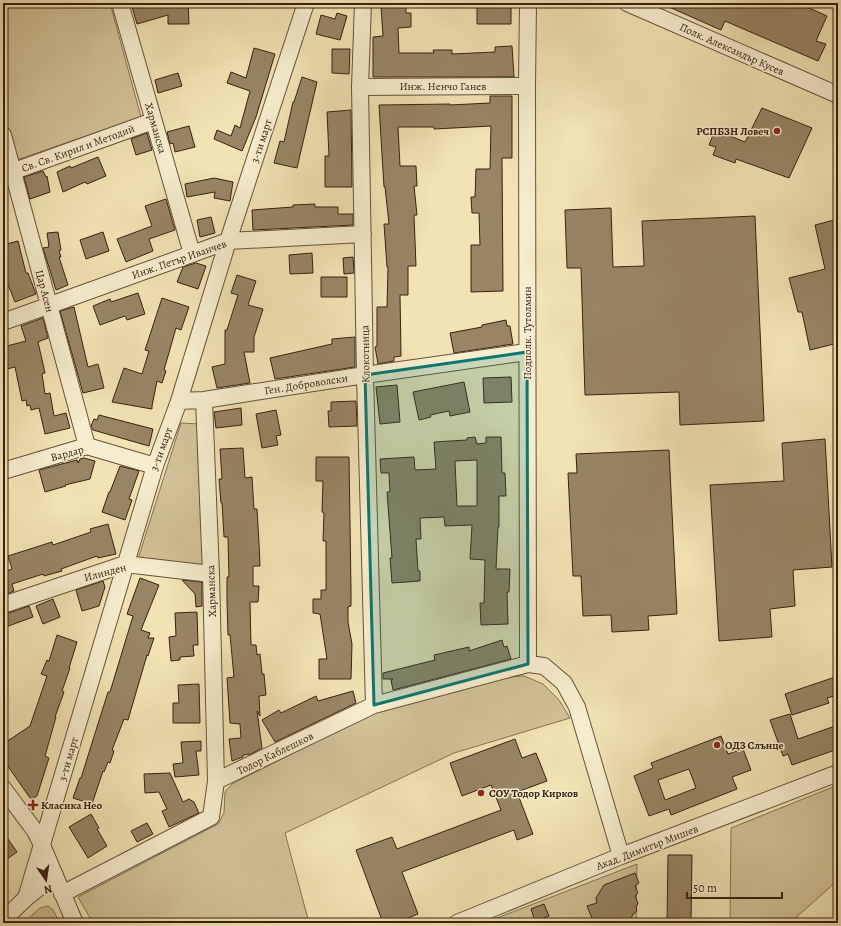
<svg xmlns="http://www.w3.org/2000/svg" width="841" height="926" font-family="Alegreya,serif">
<style>
.green{fill:#d2c298;stroke:#857154}
.building{fill:#988565;stroke:#382010;fill-rule:evenodd}
.lines{fill:none;stroke-linecap:round;stroke-linejoin:round}
.minor-casing{stroke:#665139;stroke-width:18}
.minor{stroke:#f6edce;stroke-width:16}
.marked{fill:#0f766e;fill-opacity:0.2;stroke:#0f766e;stroke-width:3;stroke-linejoin:round}
.poi-dot{fill:#8f2418;stroke:#f6edce;stroke-width:1.5}
.labels{text-anchor:middle;stroke-width:3;stroke-linejoin:round;paint-order:stroke}
.street-label{font-size:11px;fill:#382010;stroke:#f6edce}
.poi-label{font-size:11px;font-weight:bold;fill:#382010;stroke:#f6edce;text-anchor:start}
</style>
<rect width="100%" height="100%" fill="#f1e3b4"/>
<filter id="stains"><feTurbulence type="fractalNoise" baseFrequency=".005" numOctaves="4"/><feColorMatrix values="0 0 0 0 .2 0 0 0 0 .09 0 0 0 0 .02 0 0 0 .5 -.17"/></filter>
<radialGradient id="worn" r=".72"><stop offset=".6" stop-color="#630" stop-opacity="0"/><stop offset="1" stop-color="#630" stop-opacity=".3"/></radialGradient>
<path class="green" d="M3,3H110L141,117L14,161L3,125Z
M181,423L200,424L205,566L138,559Z
M524,676L543,684L559,700L570,718L454,753L285,833L309,923H93L78,897L218,824L224,813L225,792L232,784L376,711L503,677Z
M838,785V880L790,923H730L731,828Z
M637,864L636,923H484Z
M48,906L53,910L60,923H23L40,908Z"/>
<path class="building" d="M131,3H188L189,24H168V15L137,24Z
M660,3H798L827,16L816,41L826,44L818,61L725,21L721,30Z
M477,5H511V24H477Z
M406,6V13H411V27L398,28L399,53H434L433,50H452V54L495,52V47L512,46L514,77H373V37L383,36L381,7Z
M337,13L347,16L340,40L316,34L321,15L335,19Z
M254,48L275,54L256,117L242,151L214,139L217,130L231,136L235,125L240,128L250,91L227,83L231,72L246,78Z
M332,49H350L349,74L332,73Z
M178,73L182,86L158,93L155,80Z
M302,77L317,82L297,168L274,163L280,141L284,142L293,102H294Z
M490,96H512V158H502L503,291L471,292V245H480L479,213H472L471,197H475L476,169H490L491,126L434,129V127H398L400,166H416L417,186H414L417,215H414L416,266H408V295H400L401,356L394,357V361L378,364L375,347L377,346V307H387L388,267H387L384,224H389L385,187H384L379,105L450,104V105L490,103Z
M762,108L812,128L789,178L736,159L735,163L713,155L716,147L709,145L715,130L745,142Z
M351,110L352,187H325V156H329L327,112Z
M189,126L195,147L175,152L173,143L170,144L167,132Z
M147,133L152,150L136,155L131,139Z
M98,157L106,176L87,184L85,182L63,192L57,172L70,166L71,168Z
M43,171L46,177L47,176L50,192L30,199L24,177Z
M214,178L233,182L230,201L214,198L215,192L187,197L185,184Z
M166,199L175,230L149,239L153,251L126,262L117,239L152,226L145,206Z
M315,204V207H338V214H353V225L253,230L252,210L293,207V205Z
M611,208L613,267L644,266L642,221L755,216L764,421L680,425L679,392L585,395L581,268H567L565,210Z
M211,217L215,233L200,237L197,220Z
M838,219V343L810,350L802,312H798L789,278L825,269L815,225Z
M58,232L61,250L59,251L61,257H59L68,285L56,290L43,248L49,247L47,233Z
M103,232L109,251L86,259L80,240Z
M18,241L26,273H28L36,294L15,302L3,272V245Z
M312,253L313,273L290,274L289,255Z
M353,257L354,273L344,274L343,258Z
M196,263L206,266L198,289L177,282L183,267Z
M237,275L256,281L248,305L263,309L254,337V352H244L250,383L217,388L212,367L225,364V330H227L238,295L231,293Z
M321,277H347V297H321Z
M138,293L145,314L127,320L125,316L100,325L93,306L110,299L111,302Z
M162,298L189,307L181,330L176,328L164,370L166,371L162,383L157,381L152,406V409L112,402L124,368L142,374L149,351L145,350Z
M74,307L88,367L98,364L104,388L83,393L60,311Z
M43,318L48,338L38,342L45,373L42,374L45,394L50,393L54,416L66,413L70,428L45,434L39,408L31,410L30,405L27,406L26,400L22,401L15,367L3,370V347L26,341L21,326Z
M506,320L507,326H510L513,344L454,353L450,333L482,327V325Z
M355,337V367L275,379L270,358L332,344V339Z
M511,377L512,402L484,403L483,378Z
M464,382L470,412L450,416L449,411L430,415L431,417L419,420L413,392Z
M397,385L400,422L380,424L376,387Z
M356,401L357,426L329,427L328,411H331V402Z
M241,408L242,425L216,428L214,412Z
M276,410L281,435L276,436L278,445L262,448L256,414Z
M99,415L153,429L149,446L93,430L91,426L94,419L97,420Z
M475,437L477,444L486,443V437H501L502,473H505L506,496H499V527H498L496,569H510L509,592H507L508,624L481,625L480,603H484L485,560L470,559L472,525L445,526L444,517L420,518L421,539H416L418,571H420V581L392,583L390,558H392L387,492H390L389,473H381L380,459L414,457L415,470L436,469L434,442L467,440V438ZM477,460V506H457L455,461Z
M825,439L832,567L793,570L795,606L770,609L772,637L719,641L710,485L784,481L782,443Z
M243,448L245,478L252,477L254,509H257L259,543L260,566H253V586H259L258,602H250L251,645H256L257,655L260,654L262,674H264L266,695L259,696L260,716L257,711L262,748L251,754L243,755V757L232,761L229,739L241,738L240,724L230,723L227,678L234,677L230,635H228L227,602V577H229L228,537H224L222,503H221L219,479H222L220,449Z
M669,450L677,614L648,616L649,630L612,632L611,615L583,616L581,576H573L568,473H577L576,454Z
M316,457H349L351,590V606L348,607V622L352,644L351,679H319V659H327L320,614L313,613V599H321V590H326V541H323L324,513L322,512L323,481H316Z
M84,458L95,461L90,479L65,485L66,486L45,492L39,470L77,460L78,463L80,459Z
M120,466L139,471L129,499L132,500L125,520L102,512L109,492H110Z
M108,524L116,554L98,558L97,556L61,569L62,571L44,576L43,574L12,584L14,591L4,595L3,564H5L7,571L12,569L8,556L52,542L53,545L91,532L90,529Z
M140,578L159,585L141,630L150,633L148,638H154L148,656L147,655L128,720L124,719L112,750L114,751L110,763L108,762L104,772L103,771L92,804L73,798L80,778H81L108,692H110L133,616L127,614Z
M182,580L202,582V606L196,607L195,594Z
M103,581L105,587L99,606L82,611L76,590Z
M53,599L60,617L43,624L36,606Z
M29,606L33,617L3,628V615Z
M197,612L198,645H193L194,656L180,657V660L171,661L169,637L176,636L175,613Z
M57,635L77,642L69,668H70L62,691L64,692L55,717H56L45,756L49,758L37,796L33,799L30,798L3,759V744L30,726L47,676L41,674L47,660L49,661Z
M502,640L504,647L507,646L511,659L393,690L391,680L393,679H383V673L435,660L434,655L469,647V651Z
M838,676V695L827,698L829,703L792,715L785,694Z
M199,684L200,723H173V703H179L178,685Z
M353,691L356,703L275,742L262,720L279,710L281,713L316,696L318,701Z
M790,714L798,739L838,725V749L792,765L788,754L783,756L770,720Z
M721,736L728,754L743,749L751,770L732,777L737,789L671,815L669,809L649,816L634,776L653,768L651,763ZM689,769L696,788L665,800L658,780Z
M515,739L522,758L536,753L547,781L517,792L533,834L517,840L514,830L402,872L418,914L395,923H383L356,850L392,837L397,849L501,810L491,785L462,796L450,763Z
M201,741V751H196L199,775L175,777L173,764L183,763L181,742Z
M170,773L183,802L189,799L194,802L199,813L169,827L162,811L167,809L159,792L145,793L144,774Z
M91,814L99,828L97,829L107,846L88,858L69,827Z
M147,823L153,834L137,842L131,831Z
M3,832L17,852L3,862Z
M668,855H692L691,923H667Z
M635,873L639,883L635,886L638,893L635,896L638,903L636,908L637,911L633,914L629,923H594L587,906L597,903L596,898L604,885Z
M544,904L549,916L535,921L531,909Z"/>
<g class="lines">
<defs>
<path id="minor" d="M120,3L192,254
M363,3L360,87L365,375L374,705
M627,3L838,95
M360,87L527,86
M3,135L87,446
M3,175L153,121
M3,322L228,241L363,234
M204,400L211,574L216,781
M179,401L204,400L365,375L527,352
M3,471L87,446L155,466
M3,605L125,564L211,574
M528,664L527,86L528,3
M3,788L35,831L42,845L75,923
M62,894L211,817L216,781L374,705L528,664L544,666L564,683L577,707L621,856
M26,898L55,875
M3,920L26,898L155,466L179,401L228,241L306,3
M457,923L621,856L838,773"/>
</defs>
<use href="#minor" class="minor-casing"/>
<use href="#minor" class="minor"/>
</g>
<path class="marked" d="M527,352L528,664L374,705L365,375Z"/>
<g class="poi-dot">
<circle cx="777" cy="131" r="4"/>
<circle cx="717" cy="745" r="4"/>
<circle cx="481" cy="793" r="4"/>
<path d="M31 799h4v4h4v4h-4v4h-4v-4h-4v-4h4z"/>
</g>
<g class="labels">
<g class="street-label">
<text transform="translate(732 49) rotate(24)" y="4">Полк. Александър Кусев</text>
<text x="443" y="90">Инж. Ненчо Ганев</text>
<text transform="translate(156 128) rotate(74)" y="4">Харманска</text>
<text transform="translate(261 141) rotate(-72)" y="4">3-ти март</text>
<text transform="translate(78 148) rotate(-20)" y="4">Св. Св. Кирил и Методий</text>
<text transform="translate(179 259) rotate(-19)" y="4">Инж. Петър Иванчев</text>
<text transform="translate(45 291) rotate(75)" y="4">Цар Асен</text>
<text transform="translate(527 333) rotate(-90)" y="4">Подполк. Тутолмин</text>
<text transform="translate(365 354) rotate(-91)" y="4">Клокотница</text>
<text transform="translate(306 384) rotate(-9)" y="4">Ген. Доброволски</text>
<text transform="translate(161 449) rotate(-70)" y="4">3-ти март</text>
<text transform="translate(67 453) rotate(-15)" y="4">Вардар</text>
<text transform="translate(105 572) rotate(-15)" y="4">Илинден</text>
<text transform="translate(211 591) rotate(-92)" y="4">Харманска</text>
<text transform="translate(275 753) rotate(-26)" y="4">Тодор Каблешков</text>
<text transform="translate(68 759) rotate(-74)" y="4">3-ти март</text>
<text transform="translate(647 847) rotate(-21)" y="4">Акад. Димитър Мишев</text>
</g>
<g class="poi-label">
<text x="769" y="135" text-anchor="end">РСПБЗН Ловеч</text>
<text x="725" y="749">ОДЗ Слънце</text>
<text x="489" y="797">СОУ Тодор Кирков</text>
<text x="41" y="809">Класика Нео</text>
</g>
</g>
<rect width="841" height="926" fill="none" stroke="#f1e3b4" stroke-width="16"/>
<rect x="4" y="4" width="833" height="918" fill="none" stroke="#382010" stroke-width="2"/>
<rect x="8" y="8" width="825" height="910" fill="none" stroke="#382010"/>
<g transform="translate(46 880) rotate(167)" stroke="#f6edce" stroke-width="3" paint-order="stroke">
<path d="M0-3L7 15L0 10L-7 15Z" fill="#382010"/>
<text y="-6" font-size="11" font-weight="bold" text-anchor="middle" fill="#382010">N</text>
</g>
<path d="M687 892v6h95v-6" fill="none" stroke="#382010" stroke-width="2"/>
<text x="693" y="892" font-size="12" fill="#382010" stroke="#f6edce" stroke-width="3" paint-order="stroke">50 m</text>
<rect width="100%" height="100%" filter="url(#stains)"/>
<rect width="100%" height="100%" fill="url(#worn)"/>
</svg>
